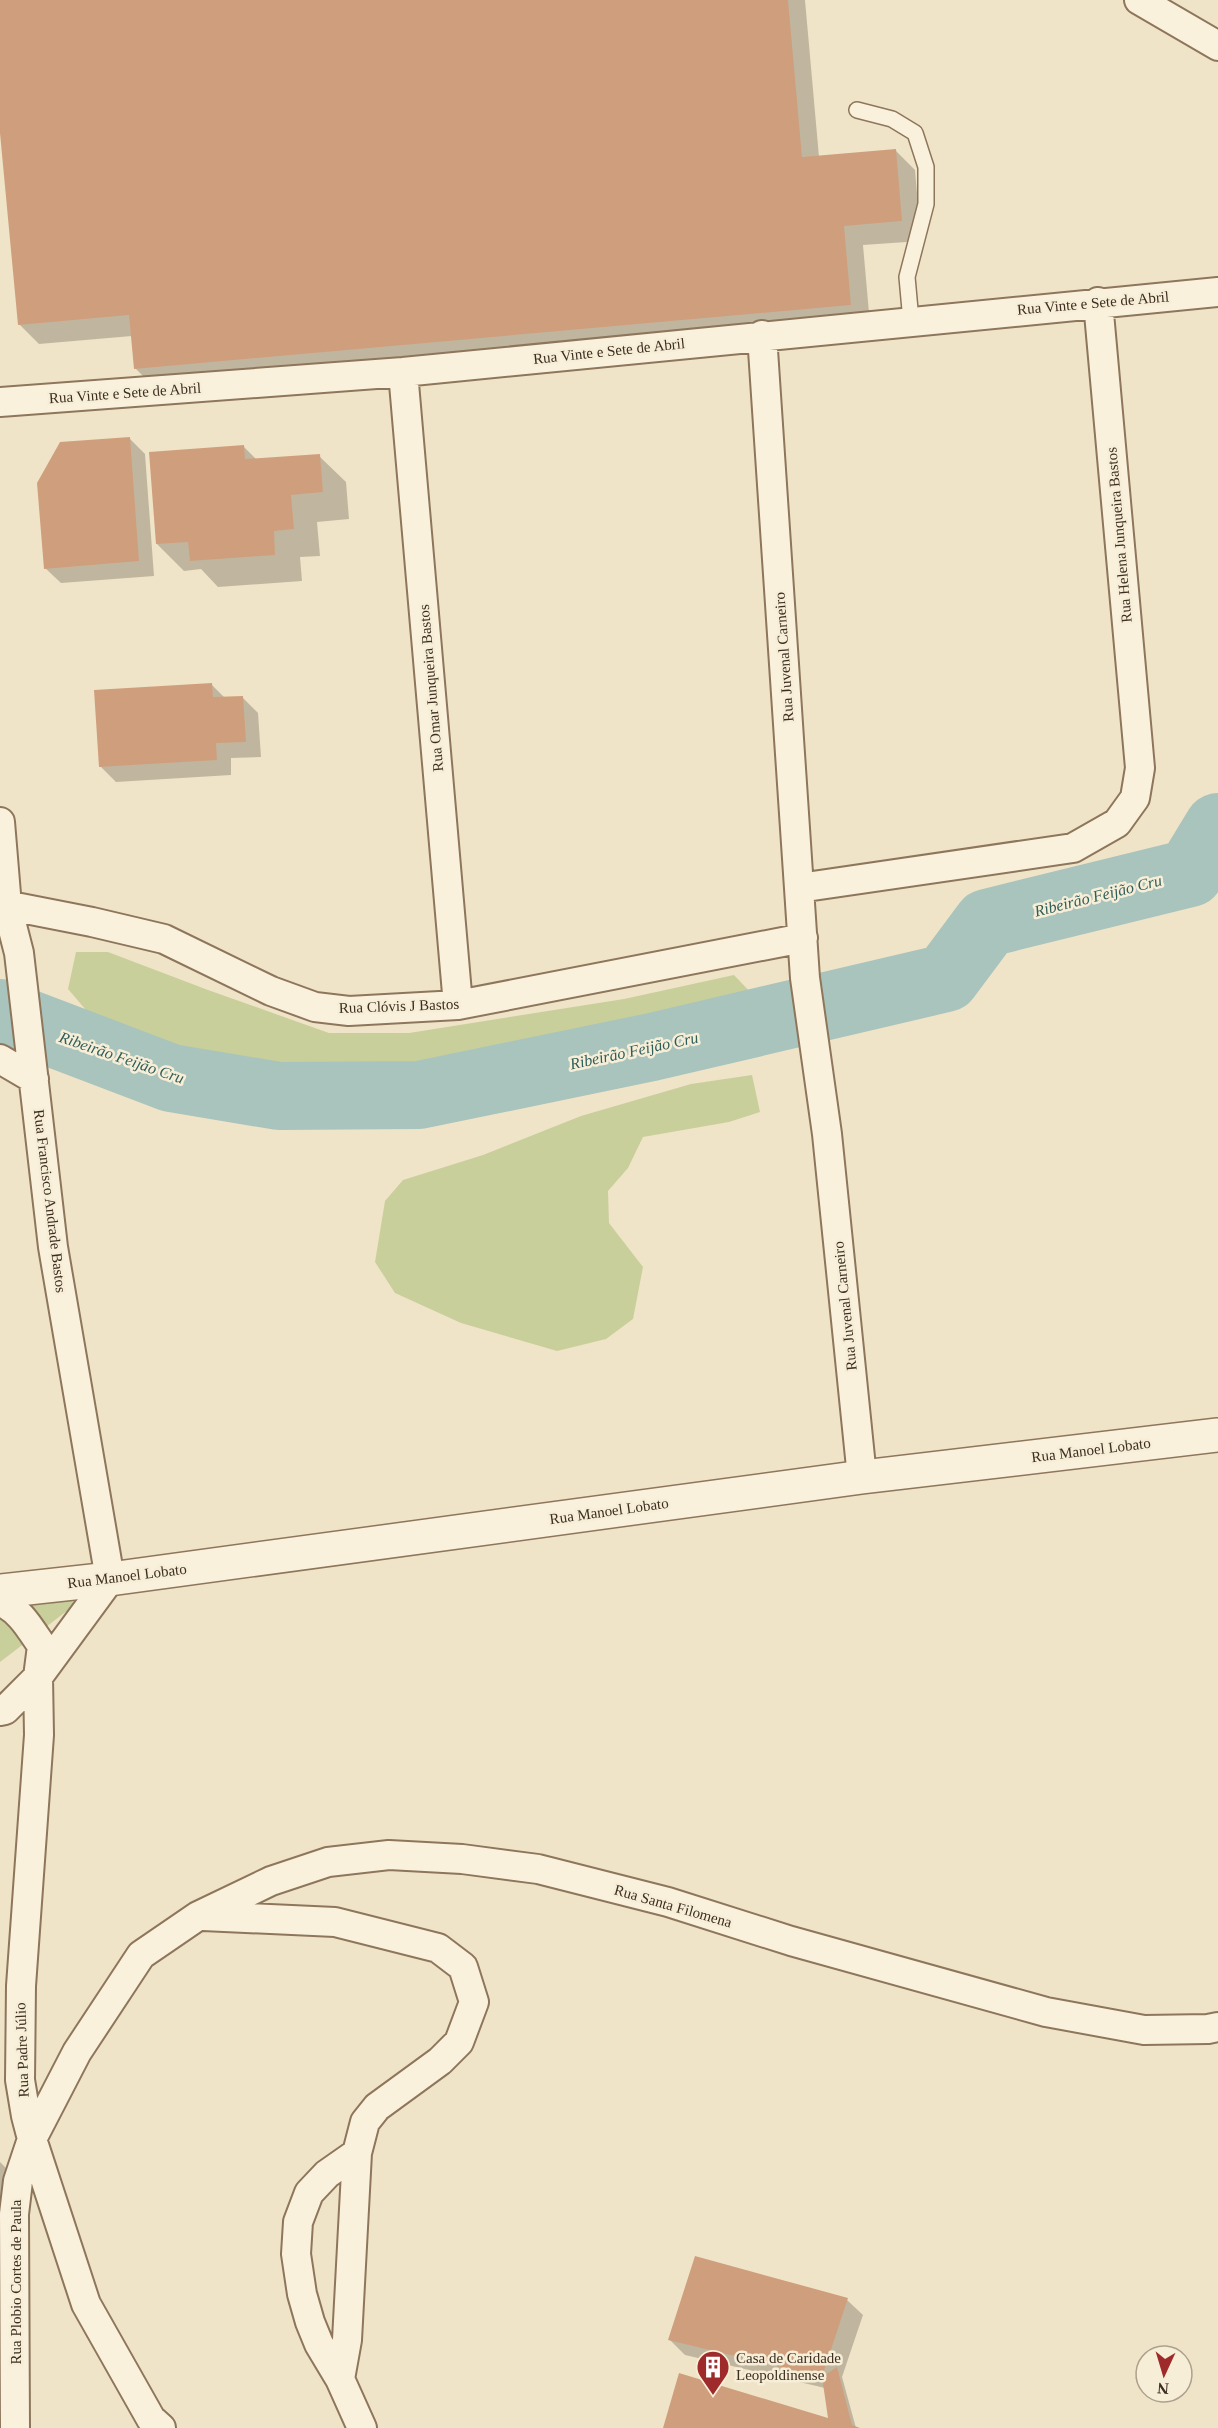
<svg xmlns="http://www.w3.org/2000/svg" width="1218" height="2428" font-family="'Times New Roman',serif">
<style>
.green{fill:#c9cf9b}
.shadow{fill:#0003}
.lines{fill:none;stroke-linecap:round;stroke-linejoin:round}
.river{stroke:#a9c4bc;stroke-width:68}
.building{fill:#cf9f7d}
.service-casing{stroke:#8d765c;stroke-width:18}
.minor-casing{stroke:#8d765c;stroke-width:32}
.tertiary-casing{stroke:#8d765c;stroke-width:36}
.service{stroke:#faf1dc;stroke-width:15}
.minor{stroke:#faf1dc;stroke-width:28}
.tertiary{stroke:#faf1dc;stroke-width:33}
.labels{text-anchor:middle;stroke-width:5;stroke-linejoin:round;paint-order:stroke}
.street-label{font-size:15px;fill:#3d2e20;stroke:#f7eed8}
.poi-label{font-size:15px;fill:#3d2e20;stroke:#f7eed8;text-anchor:start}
.water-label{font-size:16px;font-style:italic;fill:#2f5d5a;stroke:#f7eed8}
</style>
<rect width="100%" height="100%" fill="#f0e4c8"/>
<path class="green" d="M76,952H108L208,990L329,1033H409L624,999L734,975L756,998L747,1012L499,1061L422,1083H288L209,1075L140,1051L103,1030L68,989Z
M752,1075L760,1112L729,1122L643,1137L628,1168L608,1191L609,1223L643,1267L633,1319L606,1339L557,1351L461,1323L395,1293L375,1262L385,1201L403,1180L483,1155L581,1116L691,1084Z
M48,1585L76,1604L0,1662V1596Z"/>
<path class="shadow" d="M0,0H805L819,157L895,150L915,170L921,241L863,245L870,324L155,388L135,368L132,336L39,344L19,324L0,116Z
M129,438L145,454L154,576L61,583L45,568Z
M243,446L257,460L319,456L346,482L349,519L317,522L320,556L300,557L302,581L218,587L201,569L184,571L157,544Z
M211,684L225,698L242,697L258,713L261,757L231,758V775L116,782L100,766Z
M0,2162L10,2172L6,2203L0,2202Z
M696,2258L847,2300L863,2315L842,2377L856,2428H665L833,2421L825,2388L685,2355L670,2340Z"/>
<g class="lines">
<path class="river" d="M0,1013L171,1078L279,1096L419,1095L652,1047L946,978L987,923L1190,873L1218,827"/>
</g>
<path class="building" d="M0,0H788L802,157L896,149L902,221L844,226L851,305L134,369L129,315L18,325L0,133Z
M130,437L139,561L44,569L37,483L60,442Z
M244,445L245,459L320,454L323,492L291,495L294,529L274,531L275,555L190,561L188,542L156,544L149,452Z
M212,683L213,697L243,696L246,742L216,743L217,760L99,767L94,690Z
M695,2256L848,2298L822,2377L668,2340Z
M837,2367L852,2425L860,2428H663L679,2373L828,2418L822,2377Z"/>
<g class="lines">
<defs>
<path id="service" d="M857,110L892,119L915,133L926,167V204L907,277L911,321"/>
<path id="minor" d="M1139,0L1218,46
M762,335L805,978L827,1134L862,1477
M403,372L458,1005
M0,402L403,372L1218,292
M0,822L7,906L19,953L53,1247L110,1579L38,1677L5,1710L0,1711
M799,888L1073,848L1117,823L1135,798L1140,768L1098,302
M0,904L92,922L164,939L271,991L315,1007L349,1011L458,1005L803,938
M0,1059L34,1079
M0,1602C19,1608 31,1630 42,1646L38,1677L39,1735L21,1986L20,2080L26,2116L32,2139L86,2304L151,2419L161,2428
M203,1916L335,1922L438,1948L463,1967L474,2002L459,2042L440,2061L377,2107L365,2122L357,2153L347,2340L340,2379
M357,2153L327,2174L309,2193L298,2222L296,2254L302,2294L310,2322L319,2344L340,2379L362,2428
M15,2428L14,2214L18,2181L32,2139L77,2052L141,1955L198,1916L271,1881L328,1862L389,1855L462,1859L538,1869L668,1902L791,1941L1046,2012L1144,2030L1208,2029L1218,2027"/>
<path id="tertiary" d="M0,1591L110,1579L862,1477L1218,1435"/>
</defs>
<use href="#service" class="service-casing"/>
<use href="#minor" class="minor-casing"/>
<use href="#tertiary" class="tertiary-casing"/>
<use href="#service" class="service"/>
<use href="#minor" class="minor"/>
<use href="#tertiary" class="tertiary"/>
</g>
<defs>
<symbol id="building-pin" viewBox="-11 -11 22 30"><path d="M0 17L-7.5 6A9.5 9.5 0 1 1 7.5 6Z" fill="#9e2a2b" stroke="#f7eed8"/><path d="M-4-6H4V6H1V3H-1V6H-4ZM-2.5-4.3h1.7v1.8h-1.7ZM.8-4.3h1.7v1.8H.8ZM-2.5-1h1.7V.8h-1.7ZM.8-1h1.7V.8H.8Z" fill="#fff"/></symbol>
</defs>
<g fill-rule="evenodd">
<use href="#building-pin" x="694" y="2348" width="38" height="52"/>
</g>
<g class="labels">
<g class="street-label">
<text transform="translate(1093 303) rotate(-5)" y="5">Rua Vinte e Sete de Abril</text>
<text transform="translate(609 351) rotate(-6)" y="5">Rua Vinte e Sete de Abril</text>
<text transform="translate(125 393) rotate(-4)" y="5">Rua Vinte e Sete de Abril</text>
<text transform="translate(1119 535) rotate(-95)" y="5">Rua Helena Junqueira Bastos</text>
<text transform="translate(784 657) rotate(-94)" y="5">Rua Juvenal Carneiro</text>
<text transform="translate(431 688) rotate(-95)" y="5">Rua Omar Junqueira Bastos</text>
<text transform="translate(399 1006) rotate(-2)" y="5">Rua Clóvis J Bastos</text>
<text transform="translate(50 1201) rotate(83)" y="5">Rua Francisco Andrade Bastos</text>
<text transform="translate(845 1306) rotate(-96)" y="5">Rua Juvenal Carneiro</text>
<text transform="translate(1091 1450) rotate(-7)" y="5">Rua Manoel Lobato</text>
<text transform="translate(609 1511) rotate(-8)" y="5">Rua Manoel Lobato</text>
<text transform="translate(127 1576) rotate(-7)" y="5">Rua Manoel Lobato</text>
<text transform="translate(673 1906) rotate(16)" y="5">Rua Santa Filomena</text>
<text transform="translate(22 2050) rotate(-92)" y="5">Rua Padre Júlio</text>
<text transform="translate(16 2282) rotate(-90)" y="5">Rua Plobio Cortes de Paula</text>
</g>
<g class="poi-label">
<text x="736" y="2363">Casa de Caridade<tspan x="736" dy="17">Leopoldinense</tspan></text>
</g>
<g class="water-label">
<text transform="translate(1098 895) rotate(-14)" y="6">Ribeirão Feijão Cru</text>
<text transform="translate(634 1050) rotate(-12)" y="6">Ribeirão Feijão Cru</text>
<text transform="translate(122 1057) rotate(19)" y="6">Ribeirão Feijão Cru</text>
</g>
</g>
<g transform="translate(1164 2374) rotate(184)"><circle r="28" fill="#f7eed8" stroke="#ada18e" stroke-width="1.5"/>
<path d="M0-4.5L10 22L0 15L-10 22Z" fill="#9e2a2b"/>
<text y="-9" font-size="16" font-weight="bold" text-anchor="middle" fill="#3d2e20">N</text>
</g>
</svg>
